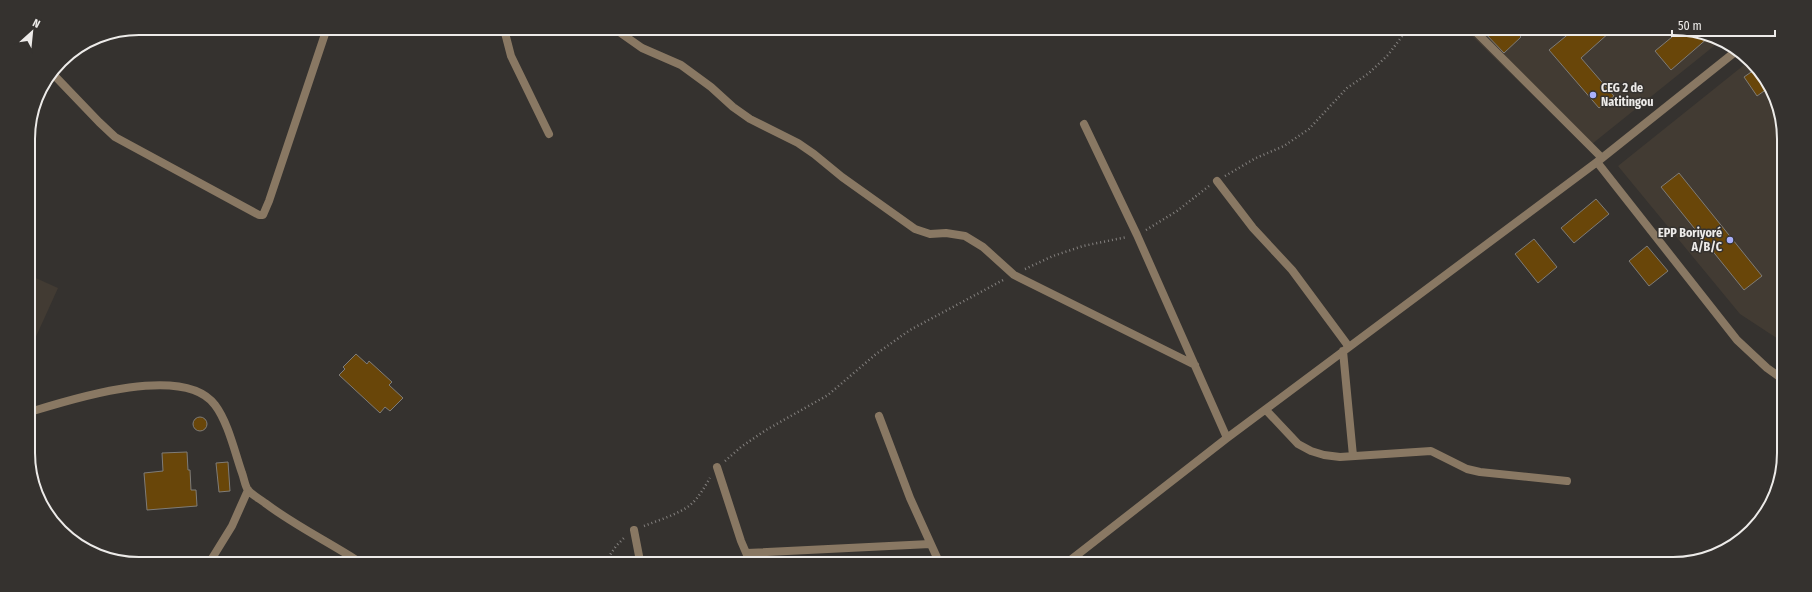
<svg xmlns="http://www.w3.org/2000/svg" width="1812" height="592" font-family="'Fira Sans Condensed',sans-serif">
<style>
.built{fill:#423b33}
.building{fill:#694609;stroke:#7f7c78}
.lines{fill:none;stroke-linecap:round;stroke-linejoin:round}
.path{stroke:#84817f;stroke-width:2.5;stroke-dasharray:1 3;stroke-linecap:butt}
.street{stroke:#897863;stroke-width:8}
.poi-dot{fill:#a9b0fc;stroke:#35322f;stroke-width:1.5}
.labels{text-anchor:middle;stroke-width:3;stroke-linejoin:round;paint-order:stroke}
.poi-label{font-size:12px;font-weight:bold;fill:#edebe9;stroke:#35322f;text-anchor:start}
.rim{fill:none;stroke:#edebe9;stroke-width:2}
</style>
<rect width="100%" height="100%" fill="#35322f"/>
<path class="built" d="M1467,31L1702,32L1719,42L1587,148Z
M1749,61L1756,66L1782,118L1781,341L1740,314L1618,166Z
M29,275L58,288L29,352Z"/>
<path class="building" d="M1483,31H1515L1521,37L1504,53Z
M1571,32H1610L1581,58L1614,96L1599,108L1549,50Z
M1678,32H1702L1709,37L1671,70L1655,51Z
M1757,68L1767,89L1757,96L1744,77Z
M1679,173L1762,276L1744,290L1661,187Z
M1596,199L1609,214L1574,243L1561,228Z
M1534,239L1557,267L1538,283L1515,254Z
M1647,246L1668,271L1649,286L1629,261Z
M356,354L367,364L369,361L392,382L389,385L403,398L390,411L385,407L380,413L339,375L345,369L343,367Z
M193 424a7 7 0 1 1 14 0a7 7 0 1 1-14 0Z
M187,452L188,470H190L191,490H196L197,506L147,510L144,473L163,471L162,453Z
M228,462L230,491L219,492L216,463Z"/>
<g class="lines">
<path class="path" d="M1225,176L1256,158L1284,146L1309,129L1347,88L1369,73L1388,55L1406,31
M1146,230L1177,211L1209,186
M1025,269L1053,256L1083,246L1127,237
M725,461L741,447L766,430L828,395L876,354L910,330L1005,279
M644,526C659,520 676,515 689,506C698,499 704,488 710,478
M606,561L616,546L624,538"/>
<path class="street" d="M504,29L511,56L549,134
M615,29L642,48L681,65L711,87L733,107L750,119L798,143L814,154L842,177L915,229L930,234L946,233L965,236L983,247L1014,275L1195,365
M1475,31L1602,158
M52,73L99,122L115,137L259,215H263L269,201L327,28
M1084,124L1137,235L1227,438
M1597,162L1737,340L1767,368L1781,378
M1217,181L1253,228L1292,270L1349,347
M1343,351L1353,456
M1266,410L1298,444L1311,451L1324,455L1340,457L1431,451L1467,469L1480,472L1567,481
M30,412C72,399 184,363 215,405C228,422 235,453 242,473C244,478 245,486 248,490C252,495 260,499 265,503C294,525 327,541 358,561
M879,416L910,498L939,562
M717,467L741,541L750,562
M634,530L640,561
M747,553L930,544
M211,560L232,526L248,490
M1068,562L1227,438L1597,162L1735,52"/>
</g>
<g class="poi-dot">
<circle cx="1593" cy="95" r="4"/>
<circle cx="1730" cy="240" r="4"/>
</g>
<g class="labels">
<g class="poi-label">
<text x="1601" y="92">CEG 2 de<tspan x="1601" dy="14">Natitingou</tspan></text>
<text x="1722" y="237" text-anchor="end">EPP Boriyoré<tspan x="1722" dy="14">A/B/C</tspan></text>
</g>
</g>
<path d="M0 0H1812V592H0ZM139 35H1673A104 104 0 0 1 1777 139V453A104 104 0 0 1 1673 557H139A104 104 0 0 1 35 453V139A104 104 0 0 1 139 35Z" fill="#35322f" fill-rule="evenodd"/>
<path class="rim" d="M139 35H1673A104 104 0 0 1 1777 139V453A104 104 0 0 1 1673 557H139A104 104 0 0 1 35 453V139A104 104 0 0 1 139 35Z"/>
<g transform="translate(32 32) rotate(27)" stroke="#35322f" stroke-width="3" paint-order="stroke">
<path d="M0-3L7 15L0 10L-7 15Z" fill="#edebe9"/>
<text y="-6" font-size="11" font-weight="bold" text-anchor="middle" fill="#edebe9">N</text>
</g>
<path d="M1672 30v6h103v-6" fill="none" stroke="#edebe9" stroke-width="2"/>
<text x="1678" y="30" font-size="12" fill="#edebe9" stroke="#35322f" stroke-width="3" paint-order="stroke">50 m</text>
</svg>
